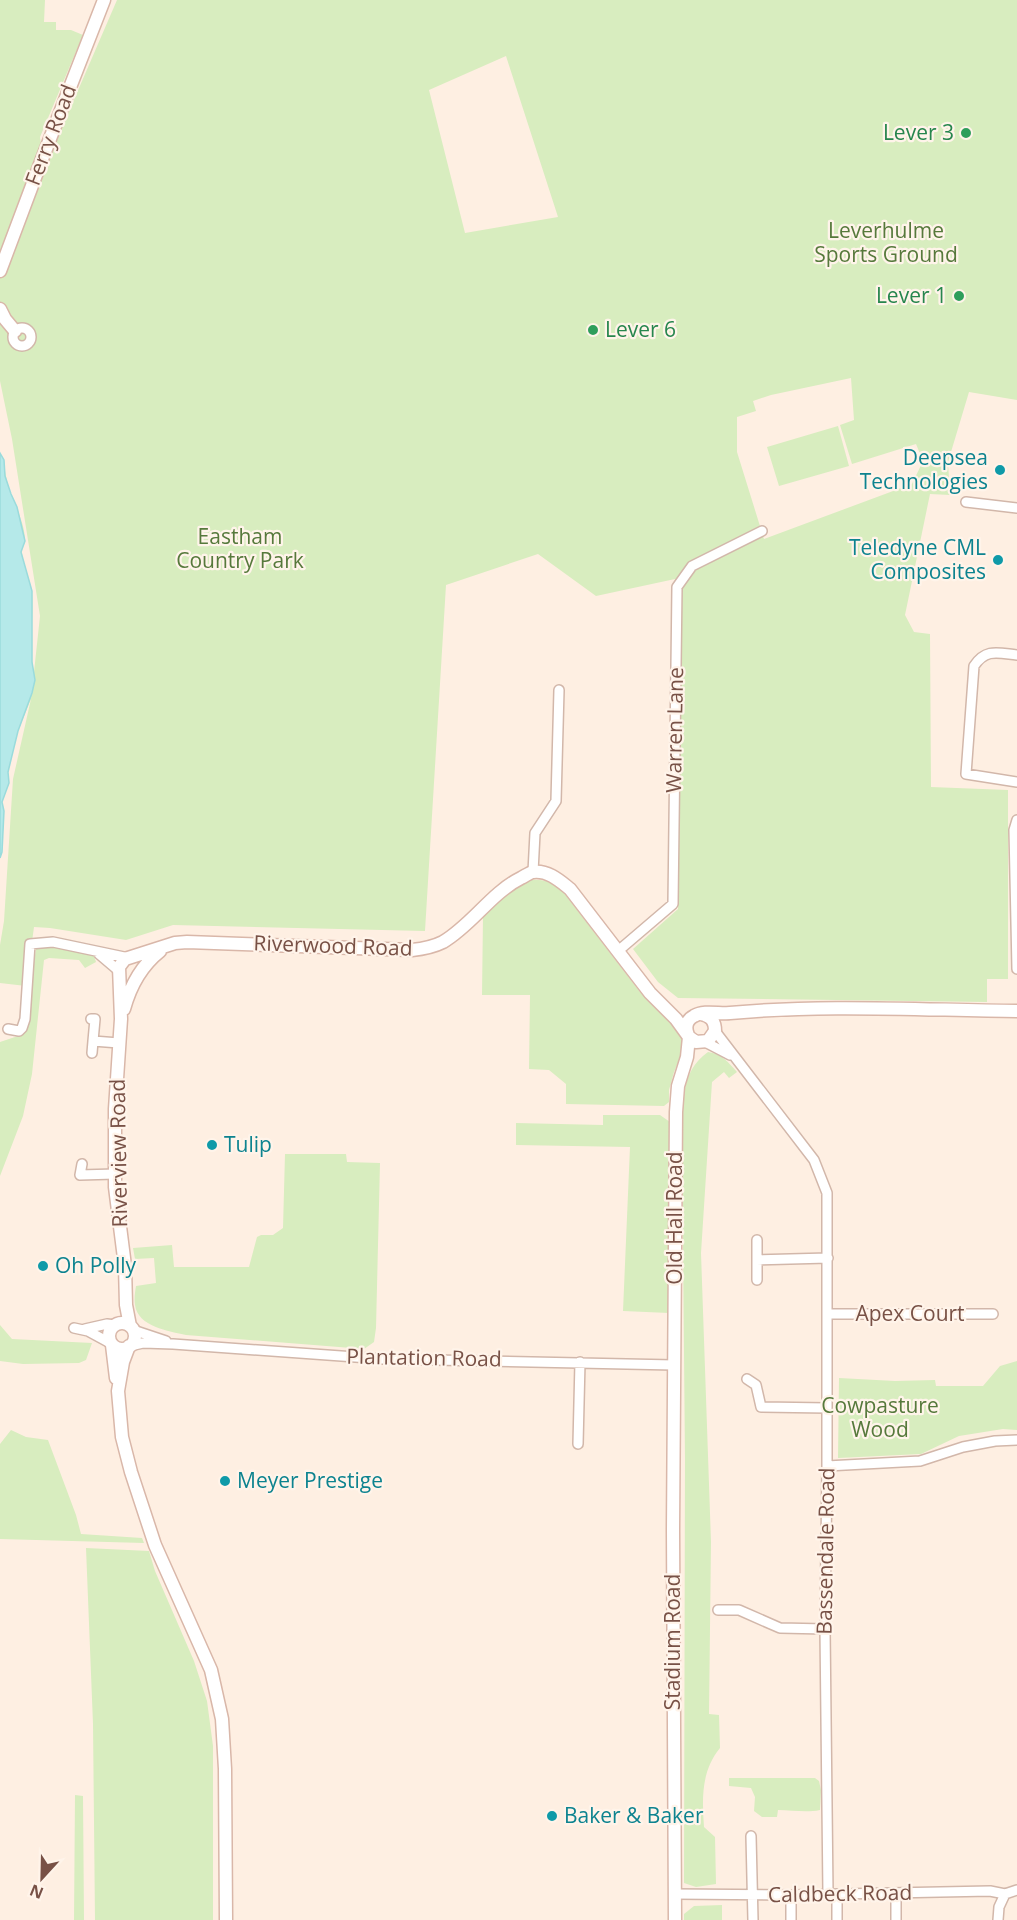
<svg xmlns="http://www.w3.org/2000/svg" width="1017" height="1920" font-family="'Open Sans',sans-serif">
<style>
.green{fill:#d8edbf;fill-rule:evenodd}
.water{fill:#b5e9e9;stroke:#9adbdc;stroke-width:1.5}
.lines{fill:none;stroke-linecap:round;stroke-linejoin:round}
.street-casing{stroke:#d2b7aa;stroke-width:12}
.secondary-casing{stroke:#d9b7a9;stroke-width:15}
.street{stroke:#fff;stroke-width:9}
.secondary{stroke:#fff;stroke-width:12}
.leisure-dot{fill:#2e9e5b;stroke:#fff4ea;stroke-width:2}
.culture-dot{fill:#0f9aa8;stroke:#fff4ea;stroke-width:2}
.labels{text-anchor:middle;stroke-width:4.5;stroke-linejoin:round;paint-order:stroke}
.leisure-label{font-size:21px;fill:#27864d;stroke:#fff4ea;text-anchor:end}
.street-label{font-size:21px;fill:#785146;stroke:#fff4ea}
.park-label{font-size:21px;fill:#56793b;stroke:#fff4ea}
.culture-label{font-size:21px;fill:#0d838f;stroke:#fff4ea;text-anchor:start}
</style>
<rect width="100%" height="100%" fill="#feefe2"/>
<path class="green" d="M0,0H45L44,22H56V30H71L83,35L40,137L44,169L117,0H1017V400L969,392L948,462L950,495L930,494L905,615L914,632L930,634L931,787L1008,790V979H987V1002L678,998L658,982L633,949L678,909L680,583L675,579L596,596L538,554L446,585L425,931L173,925L126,940L50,928L34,927L26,986L0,983V945L4,921L13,779L31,699L18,731L8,772L9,783L2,802L4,811L2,852L0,858V453C5,464 5,476 9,488C14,505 25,522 25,541C24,545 21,549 22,554C24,568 31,580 32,594C34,620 28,647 34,672L40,616L12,439L0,381ZM506,56L558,217L465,233L429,90ZM851,378L854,420L840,425L852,464L916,444L923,461L912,484L764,539L737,452V417L756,411L753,401L771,395Z
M838,426L849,466L779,486L767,447Z
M530,880C543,879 551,882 561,889L640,992L671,1020L677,1028L683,1042L682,1053L674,1072L669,1090V1102L664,1106L566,1104V1084L549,1070L529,1069L530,995H482L483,916L519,884Z
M37,944L93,953L96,962L85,968L79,960L49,958L44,960L32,1074L23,1116L0,1176V1042L21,1035C30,1006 31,975 37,944Z
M708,1052C722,1054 728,1062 737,1072L729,1078L724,1072L712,1082L701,1253L711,1542L709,1714L719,1715L720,1748C701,1771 702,1799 704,1827L715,1837L716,1884L696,1887L684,1883L685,1459L682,1139C683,1107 679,1072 708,1052Z
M603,1115H660L670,1122L669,1313L623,1311L630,1147L516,1145V1123L603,1125Z
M285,1154H346L347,1162L380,1163L376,1328L374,1342L364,1349L186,1335C169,1331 138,1327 135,1305C134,1299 135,1292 136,1286L156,1283L154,1258L135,1259L133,1248L172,1245L174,1267H249L257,1237L261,1235H273L283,1228Z
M0,1325L12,1339L92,1343L86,1360L79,1363L23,1364L0,1361Z
M1017,1361V1430L1003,1429L959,1436L921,1454L838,1458L839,1378L895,1381L935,1380L936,1386H983L1000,1366Z
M11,1430L26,1437L48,1440L76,1515L81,1534L142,1538L144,1543L0,1539V1444Z
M86,1548L149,1551L155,1571L194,1661L207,1701L213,1746V1920H95L93,1724Z
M729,1778H815L819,1781L821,1790L820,1810C806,1813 792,1810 778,1810L777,1817H762L754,1811L755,1797L751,1788L729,1786Z
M75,1795L83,1796L84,1920H74Z
M722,1905V1920H684V1914L694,1906Z"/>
<path class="water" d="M0,453L4,460L5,476L11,494L17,507L25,541L21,552L32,591V662L35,680L32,693L18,731L8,772L9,783L2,802L4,811L2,852L0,858Z"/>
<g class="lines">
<defs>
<path id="street" d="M13 337a9 9 0 1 1 18 0a9 9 0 1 1-18 0Z
M966,502L1017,508
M1017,655C998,653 986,648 974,666L966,774L1017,782
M1017,820L1014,830L1017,969
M533,872L535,833L556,801L559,690
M618,951L673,904L677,587L692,566L762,531
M99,954L119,971
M91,1019H95L93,1041
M8,1029L19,1031L22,1028L25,1019L30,944L53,942L129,958
M715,1031L814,1160L827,1193V1466L825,1629L828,1894
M705,1042L730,1055
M92,1053L93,1041L119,1043
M82,1164L80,1175L115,1174
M757,1240V1280
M757,1260L828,1258
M827,1314H993
M74,1328L88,1331L112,1344
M85,1329L107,1324L115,1325
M133,1330L166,1341
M130,1346L143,1343L173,1344L383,1359L674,1365
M747,1379L756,1385L761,1407L827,1408
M578,1444L580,1362
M827,1466L920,1461L963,1447L995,1441L1017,1440
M718,1610H739L780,1628L825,1629
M751,1836L753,1920
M896,1893V1920
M675,1894L791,1895L990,1891L1005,1894L1017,1890
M837,1894V1920
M791,1895V1920
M998,1920L999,1907L1005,1894"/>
<path id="secondary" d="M0,271L39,167L104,0
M0,309L5,319L15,331
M124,1009C130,987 141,966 160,951
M688,1035C685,1028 686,1020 694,1016C704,1010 719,1014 730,1013C825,1004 921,1010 1017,1011
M109 1336a13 13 0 1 1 26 0a13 13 0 1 1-26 0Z
M130,1326L126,1305L125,1266L115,1187V1109L121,1019L119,967L125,959L175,943L187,942L412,950C422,949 433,947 443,942C472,925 491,893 521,878C525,876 529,873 533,872C548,870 560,881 570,889L650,993L676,1019L689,1037L696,1042L708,1041L715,1031C715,1021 711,1016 701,1014
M112,1345L116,1378
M129,1346L123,1362L118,1391L122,1437L131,1472L155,1545L211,1670L222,1719L225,1769L226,1920
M675,1920L673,1530L676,1112L678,1086L687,1057L689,1037"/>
</defs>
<use href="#street" class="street-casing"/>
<use href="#secondary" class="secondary-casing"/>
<use href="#street" class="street"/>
<use href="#secondary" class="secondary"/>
</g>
<g class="leisure-dot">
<circle cx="966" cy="133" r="6"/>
<circle cx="959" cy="296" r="6"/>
<circle cx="593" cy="330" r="6"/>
</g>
<g class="culture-dot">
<circle cx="1000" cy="470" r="6"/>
<circle cx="998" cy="560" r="6"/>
<circle cx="212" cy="1145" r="6"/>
<circle cx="43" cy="1266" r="6"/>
<circle cx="225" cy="1481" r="6"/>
<circle cx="552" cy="1816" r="6"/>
</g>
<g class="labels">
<g class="leisure-label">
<text x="954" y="140">Lever 3</text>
<text x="947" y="303">Lever 1</text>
<text x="605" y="337" text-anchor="start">Lever 6</text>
</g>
<g class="street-label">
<text transform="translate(51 135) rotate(-69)" y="7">Ferry Road</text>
<text transform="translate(675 730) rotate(-89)" y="7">Warren Lane</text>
<text transform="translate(333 946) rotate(2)" y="7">Riverwood Road</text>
<text transform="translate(119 1153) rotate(-91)" y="7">Riverview Road</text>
<text transform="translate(675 1218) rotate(-90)" y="7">Old Hall Road</text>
<text x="910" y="1321">Apex Court</text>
<text transform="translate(424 1358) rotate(1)" y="7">Plantation Road</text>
<text transform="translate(826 1551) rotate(-89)" y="7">Bassendale Road</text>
<text transform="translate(673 1642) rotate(-90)" y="7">Stadium Road</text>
<text transform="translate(840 1894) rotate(-1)" y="7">Caldbeck Road</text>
</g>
<g class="park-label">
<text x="886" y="238">Leverhulme<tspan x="886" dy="24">Sports Ground</tspan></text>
<text x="240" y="544">Eastham<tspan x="240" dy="24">Country Park</tspan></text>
<text x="880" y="1413">Cowpasture<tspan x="880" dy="24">Wood</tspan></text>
</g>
<g class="culture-label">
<text x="988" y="465" text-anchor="end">Deepsea<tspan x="988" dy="24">Technologies</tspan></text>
<text x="986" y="555" text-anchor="end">Teledyne CML<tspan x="986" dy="24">Composites</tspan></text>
<text x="224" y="1152">Tulip</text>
<text x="55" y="1273">Oh Polly</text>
<text x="237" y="1488">Meyer Prestige</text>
<text x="564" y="1823">Baker &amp; Baker</text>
</g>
</g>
<g transform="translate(42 1878) rotate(202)" stroke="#fff4ea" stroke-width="4.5" paint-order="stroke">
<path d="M0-4.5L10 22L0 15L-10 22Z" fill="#785146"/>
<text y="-9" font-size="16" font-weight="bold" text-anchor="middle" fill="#785146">N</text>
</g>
</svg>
